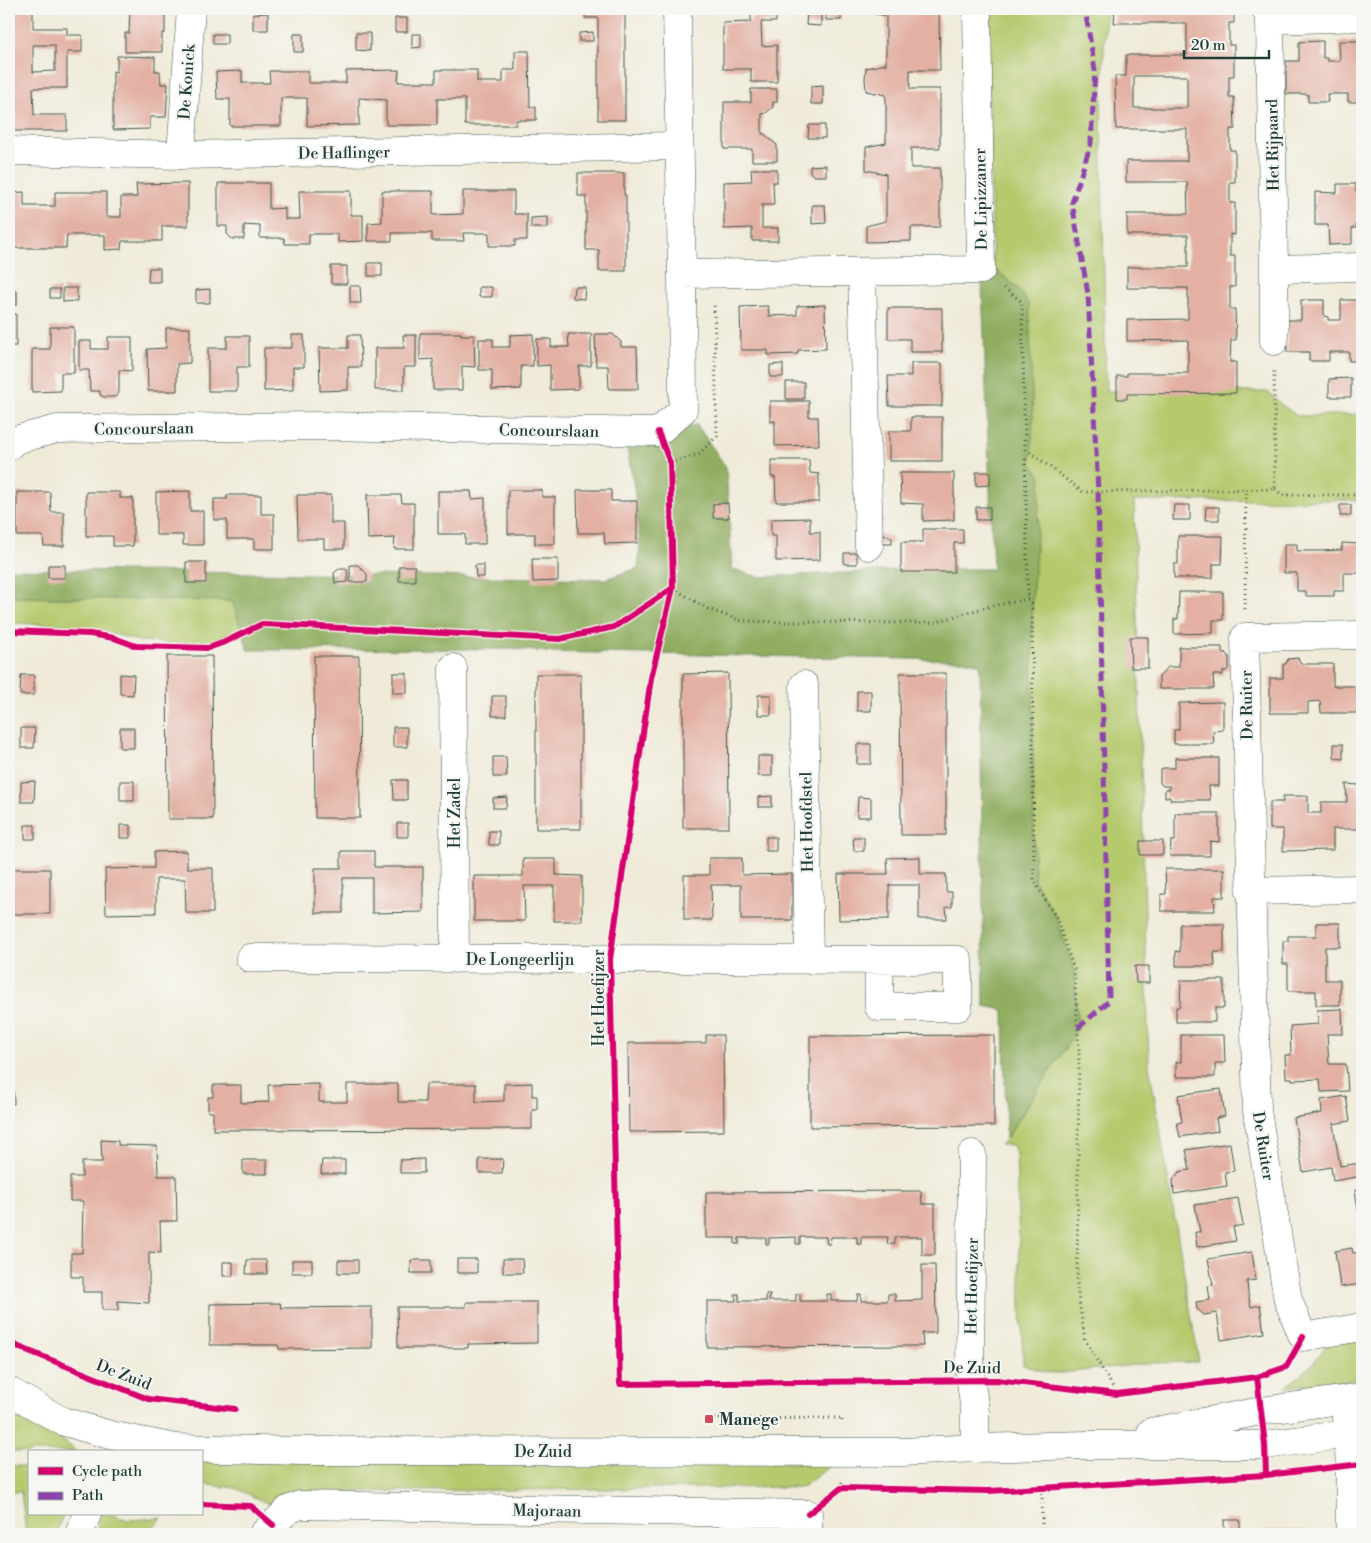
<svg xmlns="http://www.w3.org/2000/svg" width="1371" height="1543" font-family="'Libre Bodoni',serif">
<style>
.green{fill:#b5c96d;stroke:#6a8350}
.forest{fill:#90ad60;stroke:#58754a}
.building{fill:#e3b0a3;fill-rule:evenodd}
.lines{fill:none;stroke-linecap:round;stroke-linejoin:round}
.minor-casing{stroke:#3e574d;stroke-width:29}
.path{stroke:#3e574d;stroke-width:3;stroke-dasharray:1 4;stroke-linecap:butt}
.minor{stroke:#fff;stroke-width:28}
.quiet{stroke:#8e44ad;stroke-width:5;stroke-dasharray:10 5;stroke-linecap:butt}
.cycleway-casing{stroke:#f6f6f2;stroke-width:9}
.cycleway{stroke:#d6006c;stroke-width:6}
.poi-dot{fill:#d1495b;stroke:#f6f6f2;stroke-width:2}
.labels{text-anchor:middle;stroke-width:4;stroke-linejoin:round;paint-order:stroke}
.street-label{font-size:16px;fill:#1f3d34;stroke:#f6f6f2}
.poi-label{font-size:16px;font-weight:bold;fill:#1f3d34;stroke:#f6f6f2;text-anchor:start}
</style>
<rect width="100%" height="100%" fill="#f6f6f2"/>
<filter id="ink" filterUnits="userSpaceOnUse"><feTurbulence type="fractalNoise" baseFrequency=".02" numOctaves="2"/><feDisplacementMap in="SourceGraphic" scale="10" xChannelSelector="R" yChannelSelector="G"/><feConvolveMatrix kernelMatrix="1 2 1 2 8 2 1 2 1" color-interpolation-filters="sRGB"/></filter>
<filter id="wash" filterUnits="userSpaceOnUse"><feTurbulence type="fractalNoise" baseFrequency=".0096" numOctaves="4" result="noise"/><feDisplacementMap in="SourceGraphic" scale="20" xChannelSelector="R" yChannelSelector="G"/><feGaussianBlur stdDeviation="1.12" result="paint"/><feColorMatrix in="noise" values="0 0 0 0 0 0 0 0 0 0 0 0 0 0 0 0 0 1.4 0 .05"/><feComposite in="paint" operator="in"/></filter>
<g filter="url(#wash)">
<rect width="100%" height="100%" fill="#f0ebd9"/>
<path class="green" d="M986,9H1106L1101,114L1106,391L1268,392L1282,405L1297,416L1362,414V500L1134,501L1149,1065L1199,1362L1153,1363L1053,1374L1023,1365L1016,1154L1013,1145H1000L1006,1139L1078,1028L1074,969L1056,917L1034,881L1032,603L1041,477L1031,463L1033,417L1018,288L993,268Z
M9,597L233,601L242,629L209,643L182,644L139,641L93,628L66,625L9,623Z
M1362,1335V1379L1286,1387L1313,1364L1326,1345Z
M9,1413L60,1438L77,1452H29V1453L9,1451Z
M201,1461L835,1463L802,1487L313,1492L275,1507L235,1488L201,1484Z
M9,1465L29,1467V1514H63L56,1534H26L21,1492H9Z
M101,1514H110L128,1520L162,1518L147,1534H95Z"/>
<path class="forest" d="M993,268L1018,288L1029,304L1033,417L1031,463L1041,477L1032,603L1034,881L1056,917L1074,969L1078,1028L1006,1139L1004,1010L984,1006L980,664L963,660L546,652L514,649L248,650L232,601L9,597V569L605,579L638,568L640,545L634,486L625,439H676L690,426L697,425L726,467L732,569L759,577L924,569H993L982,284Z"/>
<g id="blocks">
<path class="building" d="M9,9H33V28H67V35H82V52H67V88H33L34,115H67V131H9ZM33,45H55V71L33,72Z
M130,9H167V11H165V33H162V52H125V33H129Z
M585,9H625V120H598V18H585Z
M776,9V22H761L762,46L777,45V82H751V69H723V23L751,22V10Z
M826,9H841V20H826Z
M865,9L939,10L940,70H910V89H940V148H911V168H940V227H911V241L866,242V226L886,221V174L866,170V147L886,143V95L866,91L865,79L866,68L886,64V16L865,12Z
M1115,9H1234V23H1229V45H1234V76H1229V97H1234L1235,129H1230V150H1235V182H1230V203H1235V235L1230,234V256H1235V287H1230V309H1235L1236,340H1231L1230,362H1236V393L1127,394V399H1117V376H1127V373H1188V340L1127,341V320L1188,319V288H1127V267H1188V235H1127V214H1188L1187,182H1126V161H1187V129H1116L1115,76H1126V55H1187V23H1114ZM1134,76H1187V108H1134Z
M807,11H821V26L806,25Z
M268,13V30H253V14Z
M395,18H407V32H395Z
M593,32V41H579V33Z
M356,33H370V51L356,50Z
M213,34H227V44H213Z
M294,34H303V52H294Z
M412,34H421V47L412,48Z
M1323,41V58H1327V61H1340L1339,41H1362V102H1348V94H1327L1328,102H1308V94H1286V61H1299V42Z
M515,51H529L530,107H536V120H516V125H465V99H437V125H386V100L359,98V125L307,126V98H281V126H230V99H217L216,72L242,71V83H270L269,71H308V83H346V71L399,70L398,82H436V70H477V82H503V70H515Z
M117,56L155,57V71H160L161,84H168L166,117H150V129L113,130V71L117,72Z
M823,85V104H811V86Z
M751,89H777V102H773V107L766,113L762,114V134H764L777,145V161H752V149H724V102H751Z
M809,125H825V138H808Z
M826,165V176H814L810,172V166Z
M751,169H777V182H773L774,205H762V228H778V241H752V228L724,229V182L752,181Z
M578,173H624V195H626V271H599V250H586V196H578Z
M188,183V226H162V241H122L121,249L105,250V235H67L66,248H9V193L24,192V206H55V192H106V217H121V197H137L136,184Z
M218,183H269V209L285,208V219H300L299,191H351V215H363V241L338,242V234H309V244H285L284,238H260V226L244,225V239H232L227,234V226H218Z
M1337,184H1356V192H1362V225H1356V228H1352V244L1329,245L1328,225H1315V192L1337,193Z
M382,191H433V215L463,214V191H514V214H527V240H515V246H489V233H463L464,241H432V233H392V241H368V223L382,222Z
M812,205H825L826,223L812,224Z
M548,217V228H531V218Z
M368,263H382V276H368Z
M331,266H347V284H331Z
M149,268H160V282H148Z
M350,286H360L361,303H350Z
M479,287H492V297H479Z
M574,287H585L584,299L573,298Z
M63,288H77V301L63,302Z
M50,289H60V298H50Z
M210,289V303H196V290Z
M9,291H17V305H9Z
M1301,300H1324V316L1328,317V320H1341V300H1362V361H1349V352H1329V361H1309V352H1287V320H1301Z
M825,305L826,349L798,350V354L768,355V350H741L740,307L768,306L769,316L797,315V306Z
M888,308H942V352H910V339H888Z
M9,314H16V346H9Z
M50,327H74V373H61V391L32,392V349H50Z
M166,328H190V363L177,364V391H148L147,349L166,348Z
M420,333H461V335H474L475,367L462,366V390H433V359L420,360Z
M533,334V366H521V389L492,390V370H479V339H493V347H510V335Z
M568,334H591V366H579V389L550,390V365L537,366V339H551V347H569Z
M595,334H613L621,342V347H637L638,389H609L608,366H596Z
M292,335H304V367H293V390L264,391V348H292Z
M348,335H360L361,367H348V390L320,391L319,348H348Z
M403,335H416V367H404V390H375V348H404Z
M227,336H249V367H237V391H208V348H227Z
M108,337H132V371L119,370V391L118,395L114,397H104L100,395V391H90L89,370H79V341H91V349H108Z
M911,363H942V406H889L888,376H911Z
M783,364V377H770V365Z
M1351,378V397H1329V379Z
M786,382H804V399H786Z
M770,401H809V417H818L819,445L775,446V421L770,422Z
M911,417H942V461H889V431H911Z
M771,460H809L810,473L819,474V502H776L775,477H771Z
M976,472H990V485L976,486Z
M900,473H954V520L923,521V504L901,503Z
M508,490H542V497H555V544H535V534H508Z
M577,490H611V501H637V543L605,544L604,533H578Z
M190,491V511H203V545H183V535H156V492Z
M438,491H471L472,499L485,498V544H465V534H438Z
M17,492H50L51,512H64V546H44L43,536H17Z
M86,492H120V498H133V546H113V536H86Z
M227,495H261V514H274V549H254V539H227V520H214V499H227Z
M297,495H331V523H344V549H324V539H298Z
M367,495H401L402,503H414V549H394L395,538L368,539Z
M728,503L729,518H713V504Z
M1174,505H1190V520H1173Z
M1340,505H1351V516H1340Z
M976,507H990V520H976Z
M1206,507H1219V520H1205Z
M810,518V532H820V560L776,561V536H771V519Z
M923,529H963V543H954V572H901V542H923Z
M876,534H883L892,538V544H876Z
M1178,536H1223L1222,564H1213V578H1174V564H1178Z
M1342,543L1362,544V573H1344V591H1334V596H1306V591H1297V573H1284V544H1297V551H1320L1342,550Z
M844,553H857V564H844Z
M532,559H558V581L533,582Z
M186,562H206V583H186Z
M48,565H65V578H48Z
M350,565H358L367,574V582H350Z
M475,565H484V577H476Z
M399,566H415V581H399Z
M339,569H347L348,582L335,583L334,573Z
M1179,592H1223V620H1213V633L1174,634V619H1178Z
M1130,637H1148V668H1131Z
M1179,647H1222V653H1226L1229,656V668L1226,671H1223V675H1213L1214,689H1159V677L1168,667H1179Z
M167,656H212L213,819H168Z
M314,656H359L360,818H315Z
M1298,658L1301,664H1333V686H1359V664H1362V713H1321L1320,701L1308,702V713H1270V678H1283V664H1286L1288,659Z
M393,673H407V693H393Z
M728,673L729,828H683V674Z
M900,673H946V835H901Z
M120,674L134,675L133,695L120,694Z
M536,674H581V829H536Z
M21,675H34V695H20Z
M857,691H871V711H857Z
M758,695H771V715H758Z
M492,696H506V716H492Z
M1223,702V730L1213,731L1214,744H1174V730H1179V703Z
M393,727H407V747H393Z
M21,728H35L34,748H21Z
M120,728H134V748H120Z
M857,744H871V764H857Z
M1334,744H1343V759L1334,758Z
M758,756H772V776H758Z
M493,757H506L507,777H493Z
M1175,758H1219V786H1209L1210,800H1170V797H1165V789H1170V786H1163L1160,783V771L1163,768H1175Z
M393,780H407V800H394Z
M35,781L34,802H21V782Z
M120,781H134V801H120Z
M1346,784L1359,785V792H1362V850H1360V829H1333V850L1283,851V829H1270V802H1283V796H1308V813H1321V802H1347Z
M772,796V807H758V797Z
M507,797L506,808H493V798Z
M858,797L871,798V817H857Z
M1175,813H1219V842L1210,841V856H1170L1171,841H1175Z
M397,823H408V837H397Z
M25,825H35V839H25Z
M120,825H130V838H120Z
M489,831H499V845H489Z
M766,837H776V851H766Z
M853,837H864V851H854Z
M1140,841H1163V855H1140Z
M187,851V868H213V913H186L185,879H156V913L106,914L105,869L154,868V852Z
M341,851H374V867H423V912L372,913V878H343V913H315V868H341Z
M920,857V874H946V892H952V907H946L947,919H919V885H889V919L839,920L838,874H888L887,858Z
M709,858H742V875L792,874V920H741V885H711L712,920H684V875H709Z
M523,859H556V875L582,876V921H554V886H524L525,921H474V876H523Z
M9,869H50V914H9Z
M1165,869H1224V897H1214L1215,911H1161V894H1166Z
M1316,923H1340V947H1325V980H1340V1005H1316V991H1288V964H1283V941H1288V936H1316Z
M1180,924H1224V952H1214L1215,966H1176V951L1180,952Z
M1135,966H1149V983H1136Z
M1181,980H1224V1008H1215V1022H1176V1007H1180Z
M1342,1009L1343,1034H1327L1329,1064H1346L1348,1091L1321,1092L1320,1079L1292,1080V1078H1286L1285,1055H1291L1290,1026L1318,1024L1317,1010Z
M706,1035H723L724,1131L629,1132L628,1043H706Z
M994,1035V1126L810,1127V1036Z
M1181,1035H1224L1225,1063H1215V1077H1176V1062H1181Z
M9,1071H13L14,1104H9Z
M532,1083V1096H537V1110H532V1129L213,1130V1112H208V1097H213V1085H241V1103L269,1102L268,1085L319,1084V1102H347V1084H398V1102H425L426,1084H476V1102L504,1101V1084Z
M1221,1089L1225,1116L1216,1118L1218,1131L1180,1137L1177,1123L1182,1122L1178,1095Z
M1346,1096L1350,1121L1333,1124L1340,1166L1361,1163L1362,1176L1333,1181L1331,1167L1303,1172L1294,1118L1322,1113L1321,1100Z
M101,1140L118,1141V1145L157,1146L158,1176H176L177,1221H160L161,1253L149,1252V1303L118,1301V1310H102V1292H83V1277H71V1253H82L83,1201H70V1177H82V1162H102Z
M1230,1143L1234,1171L1225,1172L1227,1186L1174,1194L1173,1180L1179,1172L1190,1170L1186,1150Z
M424,1159V1173H400V1160Z
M479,1159H503L502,1173H479Z
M243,1160H267V1174H243Z
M322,1160H345V1174H321Z
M1362,1189V1228H1361L1355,1190Z
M921,1191L922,1204H935V1255H922V1237H895V1244H887L888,1237H861V1244H857V1237H831L830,1244H827L826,1237H800V1244H796V1237L769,1238V1244H766V1238H739V1244H735V1238H706V1192Z
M1238,1198L1243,1225L1233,1227L1236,1241L1197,1247L1195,1232H1200L1195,1205Z
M1352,1248L1353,1253L1362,1252V1284L1340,1287L1335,1251Z
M1252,1252L1256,1280L1247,1281L1248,1294L1251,1307L1260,1305L1264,1333L1221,1340L1217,1313L1204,1315L1197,1309L1196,1302L1210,1300L1208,1286L1213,1285L1208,1259Z
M457,1259H477V1273H457Z
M503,1259H522L523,1273H503Z
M247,1260H266L267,1274H246Z
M292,1260H312V1273H292Z
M338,1260H358V1273H338Z
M411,1260H431V1273H411Z
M223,1262H233V1276H223Z
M922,1265H935L936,1324V1333H922L923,1346L707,1347V1301H736L735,1294H739V1301H766V1294H770L769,1301H796V1294H800V1301H827V1294H831V1301H857L858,1294H861V1301H888V1294H895V1301L922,1300Z
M467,1302H537V1343L468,1344V1348H398L397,1307H466V1303Z
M280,1303L281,1308L372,1307V1348L279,1349L278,1345H210V1304Z
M1224,1520H1240V1534H1224Z
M1266,1530H1304V1534H1266Z"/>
</g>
</g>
<g filter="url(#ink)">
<use href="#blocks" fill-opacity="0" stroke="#3e574d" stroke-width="1"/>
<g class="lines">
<defs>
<path id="minor" d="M1266,9L1270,20L1274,269V341
M1270,20L1362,17
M9,151L181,155L678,146
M181,155L191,9
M1274,269L1362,267
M862,272L869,546
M682,274L981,270L977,9
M9,446L15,440L57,429L321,426L658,432L683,410L682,274L677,9
M1362,635L1245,637L1257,1111L1288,1300L1303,1337L1362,1327
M453,668L455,959
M804,685L809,960
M1250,891L1362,889
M250,958L958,960V1007H879V960
M972,1154L970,1375L975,1412V1448
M9,1391L62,1421L110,1435L176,1448L303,1451L903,1452L975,1448L1088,1445H1265L1362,1432
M1346,1416L1350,1465V1534
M1151,1432L1261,1411L1362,1397
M79,1534L87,1514
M263,1534L288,1510L300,1505L808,1514V1534"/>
</defs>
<use href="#minor" class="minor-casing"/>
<path class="path" d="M1026,449L1083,492L1275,489L1274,369
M670,463L699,454L717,436L714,302
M1275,489L1282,495H1362
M673,588L708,609L742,621L782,622L933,623L986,607L1028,599L1022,302L1003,287
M1032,603L1034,881L1056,917L1074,969L1079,1050L1077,1287L1085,1340L1117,1394
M1245,609L1246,489
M709,1419L842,1418V1424
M841,1488L842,1480
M1042,1488V1534"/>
<use href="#minor" class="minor"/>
<path class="quiet" d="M1078,1028L1109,1001L1098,492L1088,294L1072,203L1091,143L1095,70L1085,9"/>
<defs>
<path id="cycleway" d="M673,588L651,678L610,959L620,1384L997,1380L1117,1394L1257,1377L1286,1367L1303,1337
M9,631L90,634L114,638L136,646L208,648L225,642L262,624L560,639L614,627L673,588L670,463L658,432
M9,1341L19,1347L148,1399L235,1409
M1257,1377L1265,1445L1266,1475
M201,1504L251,1506L273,1525
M808,1514L841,1488L989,1491L1266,1475L1362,1464"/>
</defs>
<use href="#cycleway" class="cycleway-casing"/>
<use href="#cycleway" class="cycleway"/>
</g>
</g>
<rect class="poi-dot" x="704" y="1414" width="10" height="10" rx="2.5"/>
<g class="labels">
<g class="street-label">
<text transform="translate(186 82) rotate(-86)" y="6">De Konick</text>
<text transform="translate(1272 145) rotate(-91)" y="6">Het Rijpaard</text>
<text transform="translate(344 152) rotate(-1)" y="6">De Haflinger</text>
<text transform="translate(980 199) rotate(-91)" y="6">De Lipizzaner</text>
<text transform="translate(144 428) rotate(-1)" y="6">Concourslaan</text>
<text transform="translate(549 430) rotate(1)" y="6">Concourslaan</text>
<text transform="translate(1246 705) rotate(-91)" y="6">De Ruiter</text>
<text transform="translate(454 813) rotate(-90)" y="6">Het Zadel</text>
<text transform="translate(806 822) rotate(-91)" y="6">Het Hoofdstel</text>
<text x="520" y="965">De Longeerlijn</text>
<text transform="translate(598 998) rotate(-90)" y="6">Het Hoefijzer</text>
<text transform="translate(1264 1146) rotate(81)" y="6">De Ruiter</text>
<text transform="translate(971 1286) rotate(-89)" y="6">Het Hoefijzer</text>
<text transform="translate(972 1367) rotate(1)" y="6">De Zuid</text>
<text transform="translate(124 1374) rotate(21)" y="6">De Zuid</text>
<text x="543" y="1457">De Zuid</text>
<text transform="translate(547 1510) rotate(1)" y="6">Majoraan</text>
</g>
<g class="poi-label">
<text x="719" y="1425">Manege</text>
</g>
</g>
<rect width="1371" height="1543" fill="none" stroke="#f6f6f2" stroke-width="30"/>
<rect x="28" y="1450" width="175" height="65" fill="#f6f6f2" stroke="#a0aca6"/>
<rect x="38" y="1467" width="25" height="8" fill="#d6006c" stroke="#a0aca6"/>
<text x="72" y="1476" font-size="15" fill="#1f3d34">Cycle path</text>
<rect x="38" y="1492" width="25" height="8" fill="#8e44ad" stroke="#a0aca6"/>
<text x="72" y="1500" font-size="15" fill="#1f3d34">Path</text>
<path d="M1184 50v8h85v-8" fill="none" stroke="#1f3d34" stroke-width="2.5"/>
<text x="1191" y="50" font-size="15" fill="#1f3d34" stroke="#f6f6f2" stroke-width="4" paint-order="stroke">20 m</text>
</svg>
